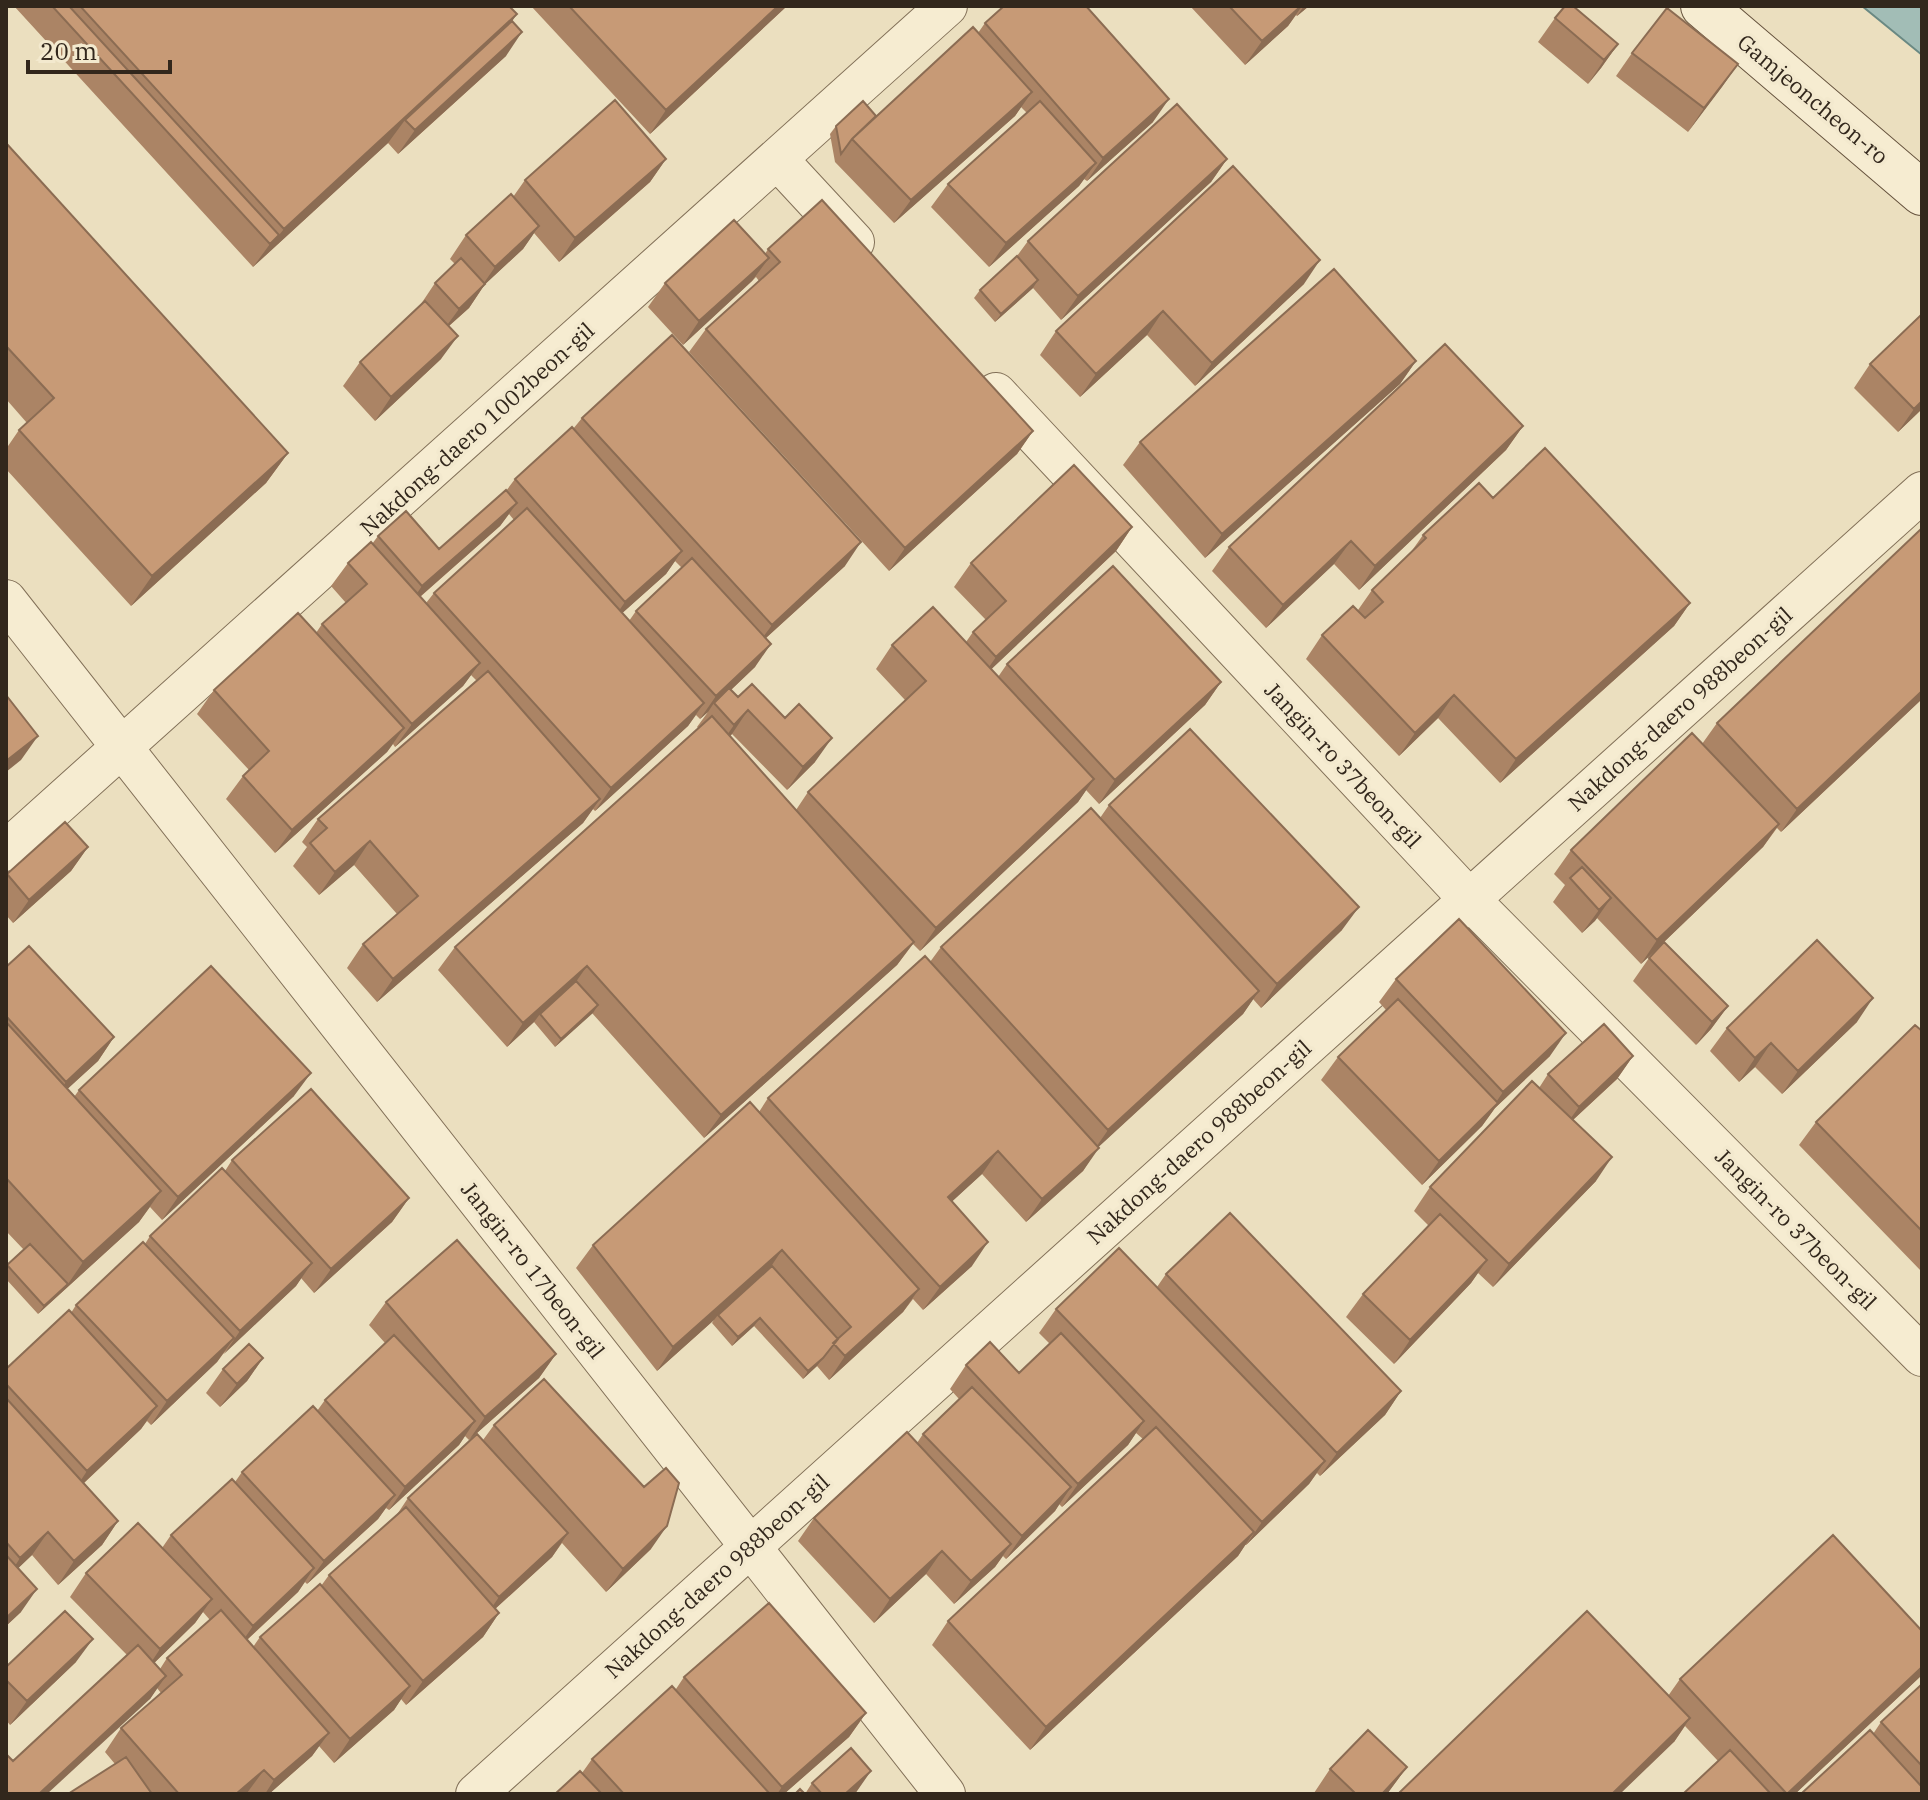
<svg xmlns="http://www.w3.org/2000/svg" width="1928" height="1800" font-family="'IBM Plex Serif',serif">
<style>
.water{fill:#a2bdb6;stroke:#6a8983;stroke-width:2}
.lines{fill:none;stroke-linecap:round;stroke-linejoin:round}
.street-casing{stroke:#827058;stroke-width:42}
.secondary-casing{stroke:#64513c;stroke-width:46}
.street{stroke:#f6ecd1;stroke-width:40}
.secondary{stroke:#f6ecd1;stroke-width:44}
.wall{fill:#ab8465;fill-rule:evenodd}
.shaded-wall{fill:#8b6c53}
.building{fill:#c79a76;stroke:#8b6c53;stroke-width:2}
.labels{text-anchor:middle;stroke-width:7;stroke-linejoin:round;paint-order:stroke}
.street-label{font-size:22px;fill:#32271c;stroke:#f3e9ce}
</style>
<rect width="100%" height="100%" fill="#ebdfbf"/>
<path class="water" d="M1862,6H1922V55Z"/>
<g class="lines">
<defs>
<path id="street" d="M778,160L854,242
M996,393L1469,899L1922,1356
M6,600L945,1794
M6,851L947,6
M476,1794L1922,492"/>
<path id="secondary" d="M1703,6L1922,193"/>
</defs>
<use href="#street" class="street-casing"/>
<use href="#secondary" class="secondary-casing"/>
<use href="#street" class="street"/>
<use href="#secondary" class="secondary"/>
</g>
<path class="wall" d="M14,6H509L512,21L506,56L398,154L388,143L253,267Z
M531,6H787L650,134Z
M1190,6H1309L1297,16L1296,15L1288,26L1245,65Z
M1555,18L1618,44L1601,68L1588,84L1538,42Z
M985,23L1153,122L1087,181L1084,179L1079,186L989,267L931,207L948,184L1027,113L1021,107L1015,116L894,223L835,162L830,134L836,126L876,116L978,33Z
M1632,53L1738,64L1688,132L1616,76Z
M6,143L288,453L266,483L131,606L6,469V449L19,430L27,423L6,399Z
M666,159L650,182L559,262L534,233L523,249L485,284L469,308L449,326L441,359L375,421L343,386L360,362L419,307L435,283L455,264L450,259L466,235L513,197L525,180Z
M1227,159L1211,182L1061,320L1033,288L995,322L974,298L980,290L1017,256L1028,241Z
M768,249L1033,431L1017,454L889,571L689,352L706,329L759,281L756,277L752,281L683,345L648,307L665,283L765,254Z
M1304,284L1195,386L1147,335L1080,397L1040,355L1056,331Z
M1922,314V409L1898,432L1854,388L1870,364Z
M1416,361L1400,384L1205,558L1123,465L1140,442Z
M582,418L845,566L766,638L755,667L731,690L815,762L787,790L732,734L730,736L796,810L808,792L905,700L876,669L892,645L966,642L973,632L986,620L954,587L971,563L1132,527L1116,551L991,669L998,677L1007,664L1221,682L1205,705L1099,804L1086,790L1078,802L920,951L913,944L897,965L704,1138L592,1013L555,1047L534,1022L507,1047L438,970L455,947L698,728L697,727L708,712L700,719L696,715L688,726L595,811L593,809L583,823L377,1002L347,968L363,944L397,914L354,865L319,895L293,866L307,847L302,842L318,819L477,681L471,675L463,686L395,747L393,744L387,752L275,853L226,799L243,776L249,770L197,714L214,690L316,633L322,624L346,603L331,586L348,563L372,544L378,536L439,549L506,491L515,479L573,429ZM509,514L514,520L434,593L426,603L420,597L500,526ZM675,561L682,568L636,611L629,621L622,613L666,574Z
M1523,426L1506,450L1359,590L1334,564L1266,628L1212,571L1229,547Z
M1493,498L1690,603L1674,626L1500,783L1438,718L1399,756L1306,659L1322,635L1358,610L1372,590L1411,552L1423,535Z
M1922,699L1781,832L1777,828L1763,847L1641,964L1597,918L1582,933L1553,902L1565,885L1554,874L1571,850L1702,744L1717,723Z
M1109,805L1342,930L1261,1008L1253,999L1243,1014L1098,1147L1083,1171L1026,1222L982,1174L952,1201L972,1266L923,1310L913,1299L903,1312L829,1380L817,1366L803,1379L754,1326L732,1346L712,1323L714,1320L657,1371L576,1268L593,1245L759,1112L768,1098L930,962L941,947L1100,818Z
M65,822L88,847L71,871L13,923L6,915V876Z
M1649,958L1728,1006L1711,1029L1696,1045L1633,981Z
M6,967L114,1037L98,1061L67,1089L74,1097L79,1090L294,1096L162,1220L150,1207L139,1222L38,1314L6,1279V1267L24,1250L6,1231Z
M1396,979L1550,1056L1495,1108L1482,1126L1422,1185L1321,1080L1338,1057L1386,1010L1379,1002Z
M1857,1022L1782,1094L1755,1067L1739,1082L1710,1051L1727,1028Z
M1922,1031V1272L1799,1145L1816,1122Z
M1633,1056L1617,1079L1573,1120L1596,1181L1493,1287L1478,1273L1471,1283L1394,1364L1346,1317L1363,1294L1429,1226L1414,1211L1430,1187L1539,1088L1548,1074Z
M232,1160L409,1198L392,1222L314,1293L301,1278L296,1286L223,1354L217,1362L151,1425L147,1421L141,1429L84,1483L118,1521L102,1545L58,1585L32,1555L18,1568L21,1612L6,1626V1369L71,1313L76,1305L145,1244L150,1236L225,1171Z
M1166,1274L1401,1391L1385,1415L1320,1476L1317,1473L1309,1484L1246,1545H1245L1238,1556L1030,1750L932,1645L948,1621L1143,1439L1136,1433L1128,1445L1062,1507L1059,1504L1055,1511L1006,1559L1003,1556L995,1567L954,1604L926,1574L874,1623L798,1541L814,1518L917,1443L923,1434L959,1399L950,1389L966,1365L1019,1373L1050,1344L1039,1333L1056,1309L1157,1287Z
M386,1302L556,1354L539,1378L469,1440L465,1436L459,1445L389,1510L386,1508L378,1519L307,1584L305,1582L298,1592L247,1640L253,1647L260,1637L321,1586L329,1575L396,1516L408,1498L483,1440L494,1425L651,1549L606,1592L562,1543L552,1557L495,1609L499,1613L483,1637L406,1705L401,1699L394,1710L334,1763L319,1746L312,1756L269,1794L247,1793L246,1794H68L115,1764L105,1752L121,1728L161,1693L157,1688L150,1699L13,1761L127,1655L70,1597L86,1573L162,1548L171,1535L235,1482L242,1472L317,1411L325,1400L385,1343L369,1325ZM203,1612L210,1620L167,1658L160,1669L154,1663L195,1623Z
M263,1358L247,1381L220,1407L206,1393L223,1369Z
M1922,1631V1675L1795,1794H1683L1718,1761L1685,1726L1674,1742L1668,1696L1680,1679Z
M76,1662L10,1725L6,1720V1667Z
M684,1677L866,1713L849,1737L784,1794H555L582,1773L592,1759L676,1689Z
M1922,1684V1794H1801L1870,1730L1873,1734L1881,1722Z
M1407,1767L1387,1794H1315L1314,1793L1330,1769Z
M812,1783L855,1794H795H805Z"/>
<path class="shaded-wall" d="M778,6H787L650,134L666,110Z
M1301,6H1302L1288,26L1245,65L1262,41Z
M1304,6H1309L1297,16Z
M517,14L496,45L405,120L388,143L253,267L270,244L279,235L284,229Z
M522,32L506,56L398,154L415,130Z
M1618,44L1601,68L1588,84L1604,60Z
M1738,64L1722,87L1688,132L1704,108Z
M1032,92L1015,116L894,223L911,200Z
M1169,99L1153,122L1087,181L1103,158Z
M666,159L650,182L559,262L575,238Z
M1227,159L1211,182L1061,320L1078,296Z
M1096,163L1079,186L989,267L1006,243Z
M539,226L523,249L479,290L495,267Z
M769,258L752,281L683,345L699,321Z
M1320,260L1304,284L1195,386L1212,363Z
M1038,280L1033,288L995,322L1001,314Z
M485,284L469,308L442,332L459,309Z
M1163,311L1147,335L1080,397L1096,374Z
M458,336L441,359L375,421L391,397Z
M1416,361L1400,384L1205,558L1222,534Z
M1922,401V409L1898,432L1914,409Z
M1523,426L1506,450L1359,590L1375,566Z
M1033,431L1017,454L889,571L905,548Z
M288,453L266,483L131,606L152,576Z
M517,503L500,526L406,609L422,586Z
M1132,527L1116,551L980,680L996,657Z
M1351,541L1334,564L1266,628L1283,605Z
M861,542L845,566L755,648L772,625Z
M682,551L666,574L609,625L625,602Z
M1690,603L1674,626L1500,783L1516,759Z
M771,644L755,667L715,705L714,703L708,712L700,719L716,696Z
M480,663L463,686L395,747L412,724Z
M1221,682L1205,705L1099,804L1115,780Z
M1922,691V699L1781,832L1797,809Z
M1454,695L1438,718L1399,756L1415,733Z
M704,703L688,726L595,811L611,788Z
M748,710L732,734L718,748L734,725Z
M404,728L387,752L275,853L292,830Z
M38,736L21,760L6,772V761Z
M832,738L815,762L787,790L803,767Z
M1094,779L1078,802L920,951L936,928Z
M600,799L583,823L377,1002L393,979Z
M1779,824L1763,847L1641,964L1657,940Z
M370,841L354,865L319,895L335,872Z
M88,847L71,871L13,923L29,900Z
M1611,898L1595,921L1582,933L1599,910Z
M1359,907L1342,930L1261,1008L1277,984Z
M914,942L897,965L704,1138L721,1115Z
M587,966L571,989L540,1014L534,1022L507,1047L523,1023Z
M1259,991L1243,1014L1092,1153L1108,1130Z
M1873,998L1857,1022L1782,1094L1798,1071Z
M598,1005L593,1013L555,1047L561,1039Z
M1728,1006L1711,1029L1696,1045L1712,1022Z
M1566,1033L1550,1056L1495,1108L1482,1126L1422,1185L1439,1161L1490,1111L1503,1092Z
M114,1037L98,1061L50,1105L66,1082Z
M1771,1043L1755,1067L1739,1082L1755,1058Z
M1633,1056L1617,1079L1562,1130L1579,1107Z
M311,1073L294,1096L162,1220L178,1197Z
M1099,1148L1083,1171L1026,1222L1042,1199Z
M998,1151L982,1174L932,1220L948,1197Z
M1612,1157L1596,1181L1493,1287L1509,1264Z
M161,1191L139,1222L38,1314L44,1306L68,1284L83,1262Z
M409,1198L392,1222L314,1293L331,1269Z
M988,1242L972,1266L923,1310L940,1287Z
M782,1250L766,1274L718,1315L714,1320L657,1371L673,1347Z
M1487,1260L1471,1283L1394,1364L1410,1340Z
M312,1263L296,1286L224,1354L240,1331Z
M919,1289L903,1312L829,1380L845,1356Z
M760,1318L754,1326L732,1346L738,1337Z
M234,1338L217,1362L151,1425L167,1401Z
M556,1354L539,1378L469,1440L485,1417Z
M263,1358L247,1381L220,1407L237,1384Z
M823,1358L817,1366L803,1379L808,1371Z
M1401,1391L1385,1415L1320,1476L1337,1453Z
M157,1406L141,1429L71,1495L87,1471Z
M475,1421L459,1445L389,1510L405,1487Z
M1144,1421L1128,1445L1062,1507L1078,1484Z
M1325,1461L1309,1484L1246,1545L1262,1522Z
M1071,1487L1055,1511L1006,1559L1022,1536Z
M395,1495L378,1519L307,1584L324,1561Z
M118,1521L102,1545L58,1585L74,1561Z
M667,1526L651,1549L606,1592L623,1569Z
M48,1532L32,1555L6,1580L20,1558Z
M1254,1532L1238,1556L1030,1750L1046,1727Z
M568,1533L552,1557L483,1620L499,1597Z
M1011,1544L995,1567L954,1604L971,1581Z
M942,1551L926,1574L874,1623L890,1599Z
M314,1568L298,1592L237,1649L253,1626Z
M37,1589L21,1612L6,1626V1618Z
M212,1599L195,1623L144,1673L160,1649Z
M499,1613L483,1637L406,1705L423,1681Z
M93,1639L76,1662L10,1725L27,1701Z
M1922,1667V1675L1795,1794H1787Z
M166,1676L150,1699L47,1794H39Z
M410,1686L394,1710L334,1763L350,1739Z
M866,1713L849,1737L784,1794H777L782,1787Z
M1690,1718L1674,1742L1620,1794H1612Z
M329,1733L312,1756L269,1794H265L274,1780Z
M1407,1767L1387,1794H1382Z
M264,1770L247,1793L236,1794Z
M871,1771L855,1794H845Z"/>
<path class="building" d="M52,6H69L279,235L270,244Z
M80,6H509L517,14L284,229Z
M569,6H778L666,110Z
M1004,6H1086L1169,99L1103,158L985,23Z
M1229,6H1301L1262,41Z
M1565,6H1573L1618,44L1604,60L1555,18Z
M1667,8L1738,64L1704,108L1632,53Z
M512,21L522,32L415,130L405,120Z
M973,27L1032,92L911,200L852,139Z
M615,100L666,159L575,238L525,180Z
M863,101L876,116L852,139L841,154L836,126Z
M1040,101L1096,163L1006,243L948,184Z
M1177,104L1227,159L1078,296L1028,241Z
M6,143L288,453L152,576L19,430L54,398L6,346Z
M1233,166L1320,260L1212,363L1163,311L1096,374L1056,331Z
M511,194L539,226L495,267L466,235Z
M822,200L1033,431L905,548L706,329L780,262L768,249Z
M734,220L769,258L699,321L665,283Z
M1017,256L1038,280L1001,314L980,290Z
M461,258L485,284L459,309L435,283Z
M1334,269L1416,361L1222,534L1140,442Z
M425,301L458,336L391,397L360,362Z
M1922,314V401L1914,409L1870,364Z
M672,335L861,542L772,625L582,418Z
M1445,344L1523,426L1375,566L1351,541L1283,605L1229,547Z
M572,427L682,551L625,602L515,479Z
M1545,448L1690,603L1516,759L1454,695L1415,733L1322,635L1353,606L1365,618L1383,602L1372,590L1426,538L1423,535L1479,483L1493,498Z
M1074,465L1132,527L996,657L973,632L1006,601L971,563Z
M506,490L517,503L422,586L378,536L406,511L439,549Z
M527,508L704,703L611,788L434,593Z
M1922,528V691L1797,809L1717,723Z
M371,542L480,663L412,724L322,624L367,584L348,563Z
M692,558L771,644L716,696L636,611Z
M1113,566L1221,682L1115,780L1007,664Z
M933,607L1094,779L936,928L808,792L926,681L892,645Z
M298,613L404,728L292,830L243,776L269,751L214,690Z
M488,671L600,799L393,979L363,944L418,896L370,841L335,872L310,843L327,828L318,819Z
M752,684L785,718L799,704L832,738L803,767L748,710L734,725L714,703L729,688L738,697Z
M6,695L38,736L6,761Z
M712,716L914,942L721,1115L587,966L523,1023L455,947Z
M1190,729L1359,907L1277,984L1109,805Z
M1692,733L1779,824L1657,940L1571,850Z
M1091,808L1259,991L1108,1130L941,947Z
M65,822L88,847L29,900L7,874Z
M1582,867L1611,898L1599,910L1570,878Z
M1459,919L1566,1033L1503,1092L1396,979Z
M1817,940L1873,998L1798,1071L1771,1043L1755,1058L1727,1028Z
M1664,942L1728,1006L1712,1022L1649,958Z
M29,946L114,1037L66,1082L6,1016V967Z
M925,956L1099,1148L1042,1199L998,1151L948,1197L988,1242L940,1287L768,1098Z
M211,966L311,1073L178,1197L79,1090Z
M576,981L598,1005L561,1039L540,1014Z
M1398,999L1498,1103L1439,1161L1338,1057Z
M6,1022L161,1191L83,1262L6,1178Z
M1604,1024L1633,1056L1579,1107L1548,1074Z
M1915,1025L1922,1031V1231L1816,1122Z
M1532,1081L1612,1157L1509,1264L1430,1187Z
M311,1089L409,1198L331,1269L232,1160Z
M750,1102L919,1289L845,1356L833,1343L851,1327L782,1250L673,1347L593,1245Z
M222,1168L312,1263L240,1331L150,1236Z
M1230,1213L1401,1391L1337,1453L1166,1274Z
M1440,1214L1487,1260L1410,1340L1363,1294Z
M457,1240L556,1354L485,1417L386,1302Z
M143,1242L234,1338L167,1401L76,1305Z
M30,1244L68,1284L44,1306L7,1265Z
M1119,1248L1325,1461L1262,1522L1056,1309Z
M772,1266L838,1339L823,1358L808,1371L760,1318L738,1337L718,1315Z
M69,1310L157,1406L87,1471L6,1384V1369Z
M1061,1333L1144,1421L1078,1484L966,1365L990,1342L1019,1373Z
M394,1335L475,1421L405,1487L325,1400Z
M249,1344L263,1358L237,1384L223,1369Z
M544,1379L644,1487L666,1468L679,1483L667,1526L623,1569L494,1425Z
M972,1387L1071,1487L1022,1536L923,1434Z
M6,1398L118,1521L74,1561L48,1532L20,1558L6,1542Z
M313,1406L395,1495L324,1561L242,1472Z
M1156,1427L1254,1532L1046,1727L948,1621Z
M907,1432L1011,1544L971,1581L942,1551L890,1599L814,1518Z
M477,1434L568,1533L499,1597L408,1498Z
M232,1479L314,1568L253,1626L171,1535Z
M406,1507L499,1613L423,1681L329,1575Z
M138,1523L212,1599L160,1649L86,1573Z
M1833,1535L1922,1631V1667L1787,1794L1680,1679Z
M6,1555L37,1589L6,1618Z
M320,1584L410,1686L350,1739L260,1637Z
M769,1603L866,1713L782,1787L684,1677Z
M221,1610L329,1733L274,1780L264,1770L236,1794H179L121,1728L182,1675L167,1658Z
M65,1611L93,1639L27,1701L6,1680V1667Z
M1587,1611L1690,1718L1612,1794H1398Z
M138,1645L166,1676L41,1792L43,1794H6V1754L13,1761Z
M1922,1684V1766L1881,1722Z
M672,1686L770,1794H624L592,1759Z
M1368,1730L1407,1767L1382,1794H1356L1330,1769Z
M1870,1730L1922,1787V1794H1804L1802,1793Z
M851,1748L871,1771L845,1794H822L812,1783Z
M1730,1750L1771,1794H1683Z
M126,1757L152,1794H68Z
M580,1771L602,1794H555Z
M800,1789L805,1794H795Z"/>
<g class="labels">
<g class="street-label">
<text transform="translate(1813 99) rotate(40)" y="8">Gamjeoncheon-ro</text>
<text transform="translate(477 429) rotate(-42)" y="8">Nakdong-daero 1002beon-gil</text>
<text transform="translate(1680 709) rotate(-42)" y="8">Nakdong-daero 988beon-gil</text>
<text transform="translate(1343 765) rotate(47)" y="8">Jangin-ro 37beon-gil</text>
<text transform="translate(1199 1142) rotate(-42)" y="8">Nakdong-daero 988beon-gil</text>
<text transform="translate(1796 1229) rotate(45)" y="8">Jangin-ro 37beon-gil</text>
<text transform="translate(533 1270) rotate(52)" y="8">Jangin-ro 17beon-gil</text>
<text transform="translate(717 1576) rotate(-42)" y="8">Nakdong-daero 988beon-gil</text>
</g>
</g>
<rect width="1928" height="1800" fill="none" stroke="#32271c" stroke-width="16"/>
<path d="M28 60v12h142v-12" fill="none" stroke="#32271c" stroke-width="4"/>
<text x="40" y="60" font-size="24" fill="#32271c" stroke="#f3e9ce" stroke-width="6" paint-order="stroke">20 m</text>
</svg>
